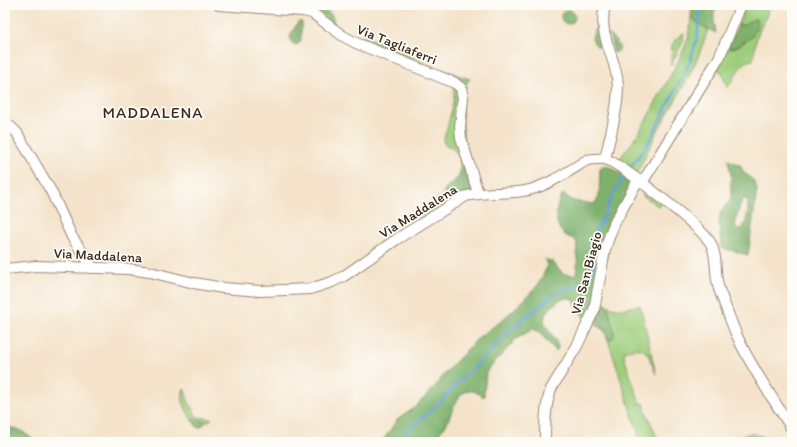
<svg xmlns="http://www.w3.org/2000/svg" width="797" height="447" font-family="Itim,sans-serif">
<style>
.green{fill:#9ece7d;stroke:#6c7c4e}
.forest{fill:#7eb16c;stroke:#5c6e45;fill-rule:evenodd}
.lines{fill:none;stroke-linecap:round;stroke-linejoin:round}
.stream{stroke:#649fd4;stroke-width:2.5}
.minor-casing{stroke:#988674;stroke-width:12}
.minor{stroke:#fff;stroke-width:10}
.labels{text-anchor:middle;stroke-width:3.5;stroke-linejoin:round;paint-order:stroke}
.street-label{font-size:14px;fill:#3b2a1e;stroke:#fdfcf7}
.quarter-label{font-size:16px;letter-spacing:1px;fill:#3b2a1e;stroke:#fdfcf7}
</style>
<rect width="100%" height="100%" fill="#fdfcf7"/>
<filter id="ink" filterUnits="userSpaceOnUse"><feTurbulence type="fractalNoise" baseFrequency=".025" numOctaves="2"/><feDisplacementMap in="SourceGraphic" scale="8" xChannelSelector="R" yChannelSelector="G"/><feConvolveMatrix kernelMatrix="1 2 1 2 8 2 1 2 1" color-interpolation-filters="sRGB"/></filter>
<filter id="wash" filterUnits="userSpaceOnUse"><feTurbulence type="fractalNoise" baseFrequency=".012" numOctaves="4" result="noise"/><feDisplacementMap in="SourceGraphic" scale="16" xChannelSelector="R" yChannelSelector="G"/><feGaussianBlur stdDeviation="0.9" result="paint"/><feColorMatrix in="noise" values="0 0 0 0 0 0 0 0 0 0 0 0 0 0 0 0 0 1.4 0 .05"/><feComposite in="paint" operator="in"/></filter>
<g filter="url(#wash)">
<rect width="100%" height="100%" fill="#f4e3ca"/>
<path class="green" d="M746,5H769C768,16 763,22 759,32C755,40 755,51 753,60C740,60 735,79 727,88L722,73L717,69L728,48C739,50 751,37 757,28L751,20L744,25H738Z
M691,17L695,21L708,30L698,57L687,80L658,130L637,173L619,162L623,154L632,143L644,124L680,58L688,39Z
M684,33L682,43L671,65C673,50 667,43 684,33Z
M454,87L461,91L464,153L460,157L451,147L445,145L443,141C447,130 456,98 454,87Z
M443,195L445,206L431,215L427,208L423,207Z
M642,195H650L663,203L658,206Z
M607,305C619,311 628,308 640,305L656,374C647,356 650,343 625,351L624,357L640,404L644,403L646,412L659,442H641L608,340L612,339C616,332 610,313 607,305Z
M184,388L188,401L197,417L212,419L206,422L195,419L192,420C186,409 179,400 184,388Z"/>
<path class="forest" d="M692,5H722L714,12V20L716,33C707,29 698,24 691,17Z
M561 17a7 7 0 1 1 14 0a7 7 0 1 1-14 0Z
M322,10H326C332,15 334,17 333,25L318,11Z
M755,18L758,24L752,37L733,48H728L738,25H744Z
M298,22H302C302,26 301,29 301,33C301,39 302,42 296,45L292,43L290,36Z
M602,26L606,48C598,48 594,46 592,37L595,29Z
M609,34L618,44L620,50L614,53Z
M361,36C384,41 404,55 426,64C440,69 455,74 470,79L466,84V88L356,38Z
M464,153L476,190L445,206C437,182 456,187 460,173C461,168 460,162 460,157Z
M728,160L740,165L744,173C751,177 755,181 757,190L748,255L721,248C721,238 718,222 720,214C722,207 729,204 731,198V175ZM743,199L748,200C748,209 748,223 741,229L736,228C734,222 740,205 743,199Z
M604,165C615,169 627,175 633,185L614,222L589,321C581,316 576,308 574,299C565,297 560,299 554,305C531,325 556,330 558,348L556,351L538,331L533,329L516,339L486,372L484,397C480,394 472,389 467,391C455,395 451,417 445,427C443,430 432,439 429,441C423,444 390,442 382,442L397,420L414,408L432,390L447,371L479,337L500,322L525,299L538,285L547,267L545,259L553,262L563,274L575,275C580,265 575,254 577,243C573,237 572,239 567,236C552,228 555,204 563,194L573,201L594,204L599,197L600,168Z
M423,207L430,209L432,214L416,225L420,209Z
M603,303L607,305L614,330V336L612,339L608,340L604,330L596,325Z
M195,419L206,422L201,427H197L192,420Z
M5,426L20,430L37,442H5Z
M751,433L770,438L771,442H724L731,439Z"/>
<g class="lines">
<path class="stream" d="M628,170L646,147L690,62L697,38L701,5
M398,442L412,426L439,404L457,383L476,366L509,330L539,307L548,298L562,290L586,284L590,277L594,262L590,246L596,230L602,221L610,200L625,174"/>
</g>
</g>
<g filter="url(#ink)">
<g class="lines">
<defs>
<path id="minor" d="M219,5L303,11L312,13L343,36L356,43L455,83L461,88L463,98L460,127L461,138L478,193
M11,127L17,133L51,191L72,237L93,268
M605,159C610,136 618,110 618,86C617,57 597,37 605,5
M642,183L719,58L741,5
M5,269L36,266L128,269L150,272L194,283L223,288L261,291L310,289L332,282L344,276L397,239L466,196C487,191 508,195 529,190C549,185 569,171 587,160C593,159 599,158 605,159C622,164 700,227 710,242C719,257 713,276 720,292C726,307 731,323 738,338C752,369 774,400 792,429
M545,442C545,424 545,406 551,389L577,346L594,310L605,250L610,234L615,222L638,180"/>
</defs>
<use href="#minor" class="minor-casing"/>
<use href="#minor" class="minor"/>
</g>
</g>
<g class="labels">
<g class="street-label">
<text transform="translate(397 44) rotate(22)" y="5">Via Tagliaferri</text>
<text transform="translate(418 211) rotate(-32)" y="5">Via Maddalena</text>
<text transform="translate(98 255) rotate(3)" y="5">Via Maddalena</text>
<text transform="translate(586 273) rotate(-75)" y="5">Via San Biagio</text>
</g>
<g class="quarter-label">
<text x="153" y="118">MADDALENA</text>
</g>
</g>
<rect width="797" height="447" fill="none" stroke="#fdfcf7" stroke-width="20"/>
</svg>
